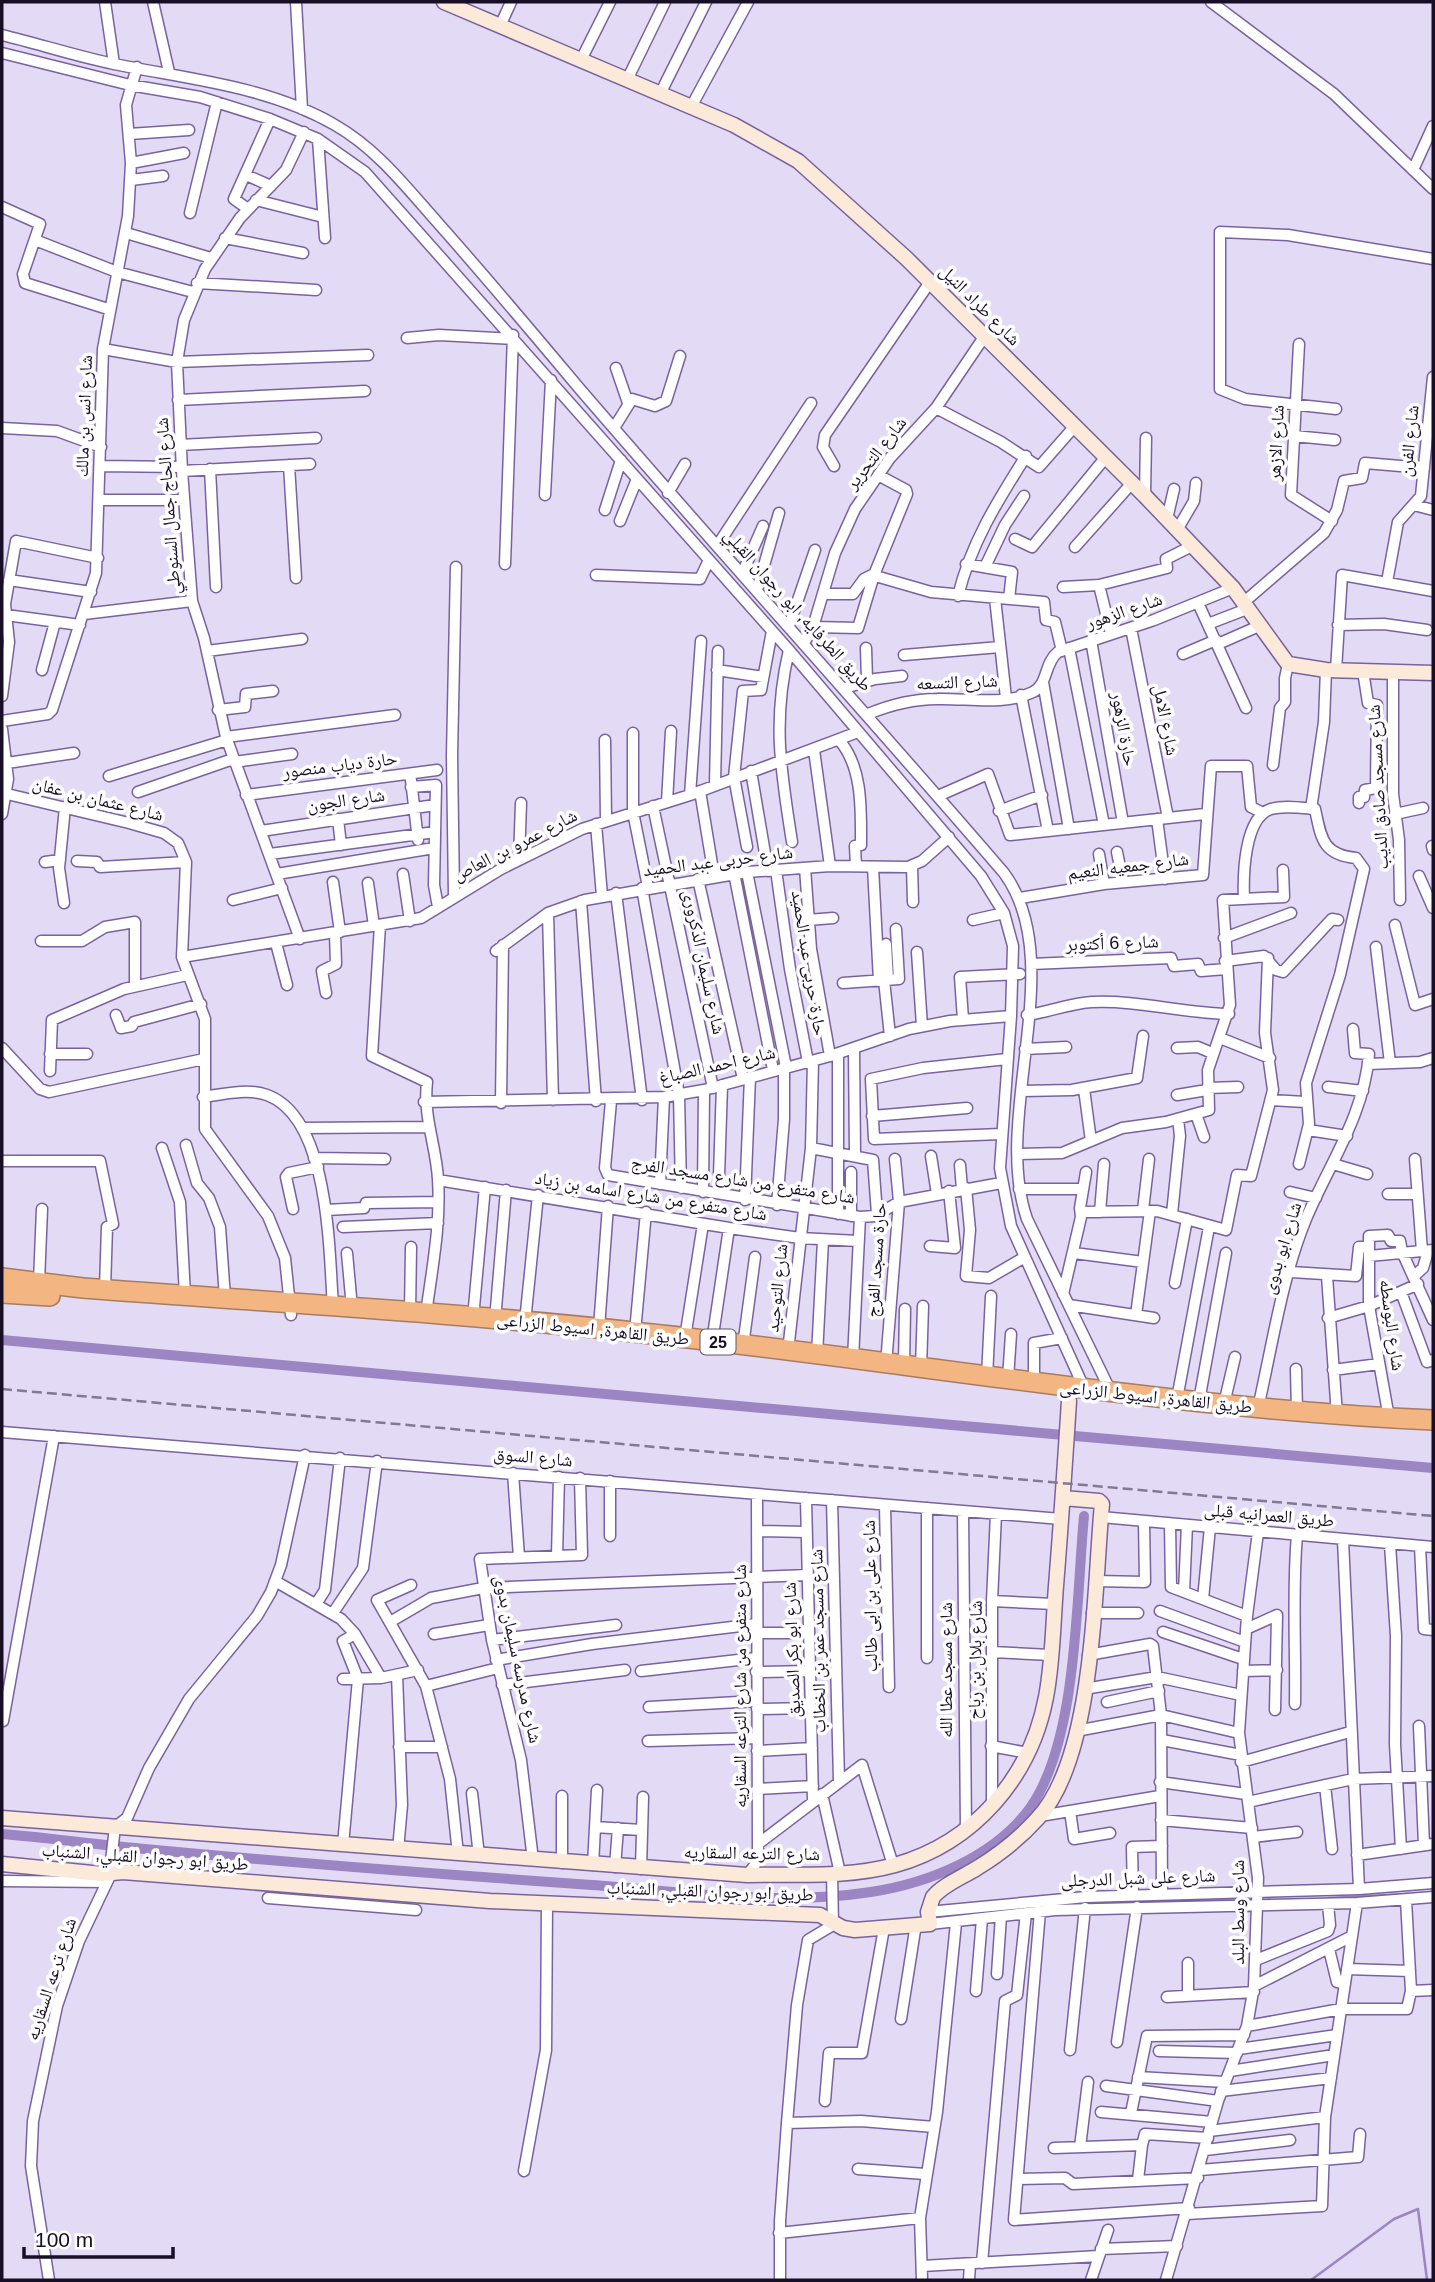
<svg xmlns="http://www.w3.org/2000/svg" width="1435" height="2282" font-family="Helvetica,'Noto Naskh Arabic',sans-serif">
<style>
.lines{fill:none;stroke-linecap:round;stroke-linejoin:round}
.stream{stroke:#9c85c3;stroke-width:2.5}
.canal{stroke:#9c85c3;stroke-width:10}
.street-casing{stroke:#79639e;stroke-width:13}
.secondary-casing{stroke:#79639e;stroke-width:17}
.highway-casing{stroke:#a67c62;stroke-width:22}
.street{stroke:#fff;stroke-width:10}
.secondary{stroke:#fbe9da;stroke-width:14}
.highway{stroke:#f3b683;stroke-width:19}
.rail{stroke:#827992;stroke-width:2.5;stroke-dasharray:10 5;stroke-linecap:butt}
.labels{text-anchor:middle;stroke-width:7;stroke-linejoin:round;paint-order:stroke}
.shield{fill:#fff;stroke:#5d5767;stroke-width:2}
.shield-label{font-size:16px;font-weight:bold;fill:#180f26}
.street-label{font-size:18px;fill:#180f26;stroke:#fff}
</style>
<rect width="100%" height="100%" fill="#e3daf5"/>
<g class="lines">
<path class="stream" d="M1329,1898L1409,1894
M1311,2280L1394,2219L1418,2209L1427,2280"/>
<path class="canal" d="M2,1340L1433,1468
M2,1834C43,1837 83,1843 124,1847C280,1862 436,1874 592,1885C684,1892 780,1906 871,1892C929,1883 994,1857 1030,1808C1078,1740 1076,1599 1084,1516"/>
<defs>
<path id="street" d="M105,2L114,64
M153,2L169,72
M296,2L302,109
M1211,2L1334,94L1433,189
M500,26L511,2
M2,35C39,44 76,56 114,64C187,79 268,86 335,125C377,149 406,187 438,223C486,277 532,332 579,388C719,551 864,710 1004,873C1070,963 991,1116 1027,1219L1111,1392
M2,53L130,85L200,97L270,119L318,139L365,172L789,650L981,876L1004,913L1013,946L1011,1016L1000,1168L1011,1226L1085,1390
M581,60L610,2
M627,80L665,2
M660,94L706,2
M691,107L748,2
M129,134L189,130
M318,139L325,238
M131,163L184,153
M1413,170L1433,126
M246,175L271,186
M131,180L163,176
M256,200L323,217
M2,207L40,224L23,274L25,283L108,309
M248,209L234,199L270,119
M190,213L217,102
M126,233L211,258
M225,238L303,253
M35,240L117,272L193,292
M197,283L316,290
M407,338L439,335L513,339
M1299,344L1291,495L1332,521
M103,349L177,362L368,355
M616,368L628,403
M178,400L365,391
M936,408L1001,442L1039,467L1074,427
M1336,409L1245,399L1220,389V232L1288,235L1433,259
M2,428L57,431L101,447
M614,428L632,399L655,406L666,401L680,356
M1294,436L1335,440
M180,445L316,438
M289,465L296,578
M100,466L181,467
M834,466L823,447L825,435L930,282
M210,469L216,587
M182,471L310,464
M668,493L685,464
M545,495L551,380
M1145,496L1146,438
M99,500H184
M1414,505L1433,510
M605,510L621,460
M1167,519L1174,489
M620,521L637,479
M1177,530L1194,501L1196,483
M1015,539L1032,547L1106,457
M717,546L811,403
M1075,547L1132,483
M505,564L513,335
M966,564L1012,572L1009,599
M985,567L1005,525L1024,496
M742,574L763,526
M596,575L700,579L709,560
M9,580L91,592
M1387,582L1398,522L1421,496L1433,377
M1099,585L1111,634
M1063,587L1099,585L1167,568L1166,559L1192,546
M757,590L779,513
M824,594H853L864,579L872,575L931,592L1044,602L1046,620L1055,622L1062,651
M958,596C971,543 997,502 1026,456
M995,598L1006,698
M1198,603L1246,708
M1243,603L1324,533L1337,510L1344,481L1362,478L1365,463L1424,468
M84,614L192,601
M6,615L80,625
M1208,624L1247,609
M1338,625L1384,624L1427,630
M789,626L815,550
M813,627L858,628L874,575L907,494L906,490L878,475
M1131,628L1168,818
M1091,640L1123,823
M804,643L813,627L835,553L855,509L890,458L936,408L984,337
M1218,644L1259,626
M866,648L867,680
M1069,648L1104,825
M789,650C772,722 781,771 792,842
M207,651L302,639
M1183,654L1216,640
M904,655L1000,647
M42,670L55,622
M717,670L763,677
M1336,670L1342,575L1433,591
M1393,673V794L1399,840L1400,900
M1043,682L1069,829
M845,688L875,679L902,676
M1021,695L1048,831
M2,696L9,642L5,604L16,541L98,558
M218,710L245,707L246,694L273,691
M868,714C890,705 913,699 937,699C967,698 1005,706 1033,692C1048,685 1044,663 1058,652L1154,620L1233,588
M2,721L48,714L52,710L96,573L103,349L128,216L131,163L126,105L137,67
M2,729L8,779L2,814
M633,733V812L648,887
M226,737L395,715
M605,740L606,820
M839,740C863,767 861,810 861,845L855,846L856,866
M814,750L830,866
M234,762L292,754
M7,763L74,753
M1273,765L1280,708L1285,702V678L1288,664
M751,771L768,871
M109,776L227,740
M411,780L418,840
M715,784L718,651
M411,787L436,785L434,885L438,907
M700,791L714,876
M138,792L233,759
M7,794L129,823L164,833L178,843L186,862L182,957L205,1019V1129L268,1216L285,1258L291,1315
M246,795L437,770
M690,795L701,641
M938,796L988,774L1010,835L1205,814
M667,802L671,731
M1359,803V797H1364L1365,790L1376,788L1377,705L1368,703L1363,671
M653,806L713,1088
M1311,809L1324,722L1326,670
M999,811L1042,795
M1395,814L1423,808
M338,819L341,845
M1157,819L1165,879
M596,824L602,896
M261,831L435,805
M1432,846L1433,850
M747,847L734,777L743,691L761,690L772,631
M1117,852L1123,882
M270,854L435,832
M1099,854L1104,884
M519,860L521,803
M77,861L97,862L100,867L186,862
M45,862L60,860
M912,866L913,902
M873,867L879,981
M805,868L811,949L830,1056
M776,870L790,969L808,1062
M747,872L786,1067
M734,873L773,1070
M277,874L434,848
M403,874L410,921
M1419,876L1433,908
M698,879L743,1079
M333,882L340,932
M368,883L374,926
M642,888L679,1095L681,1188
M616,893L642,1100
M454,895L452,755L456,567
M1020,898L1104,884L1203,875L1211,766H1247L1251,807L1263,813
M1244,899C1243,876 1244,817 1271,809C1284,805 1302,808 1315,809C1321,837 1322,855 1356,858L1364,869L1340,975L1306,1083L1309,1124L1299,1164
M233,900L282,888
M581,901L596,1101
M64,903L59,868L65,807
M548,913L553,1100
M808,920L833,918
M973,920L1004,913
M380,925L372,1056L427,1082C423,1117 436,1145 438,1179C441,1224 432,1269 426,1314
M1395,925L1415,1005L1433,999
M1224,938L1291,913
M300,939L226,737L204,638L192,601L182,471L177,362L184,320L205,269L240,218L286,170L304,132
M41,941H82L105,927L135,922V985
M276,943L287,985
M886,944L888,980
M1376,947L1390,1063
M496,951L548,913L585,900L747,872L830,866L908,867L922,861L949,837
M917,952L922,1026
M182,957L421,918L501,869L582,829L690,795L858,732
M1225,961L1264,956L1276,970L1283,972L1332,919L1338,920
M1031,964L1171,958L1174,966L1198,964L1201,971L1226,969
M884,980L890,1036
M843,983L899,979L896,929
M326,993L322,971L336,964L335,933
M116,1015L121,1028L132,1026L134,1022L201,1004
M1027,1015C1049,1012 1071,1003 1092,1002C1138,1000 1182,1013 1229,1014
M963,1019L960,977L1020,974
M1220,1038L1270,1058
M2,1048L40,1089L49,1092L204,1059
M1177,1048L1198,1047L1212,1053
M854,1049L855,1156
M1025,1049L1066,1047
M50,1054H87
M1368,1064L1420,1062L1433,1058
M50,1071L52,1020L124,989L187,975
M1328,1087L1363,1091
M1207,1088L1238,1087
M1084,1089L1091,1141
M1022,1091L1072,1090L1137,1078L1143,1036
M1177,1095L1207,1090
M203,1097C223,1094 248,1088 267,1095C330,1118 329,1252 333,1307
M1271,1100L1305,1102
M611,1101L605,1168L608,1175L860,1217L875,1216L899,1202L1001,1183
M424,1102L664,1097L704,1090L830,1056L909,1029L950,1021L1011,1016
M501,1103L503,945
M1196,1114L1204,1137
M872,1116L967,1108
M303,1128L428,1127
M1308,1130L1347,1136
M1001,1134L874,1139L871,1079L923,1068L1007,1059
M186,1145L197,1183L209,1198L220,1227L225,1298
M162,1148L180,1202L185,1295
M811,1148L873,1160L877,1214
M1018,1154L1062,1153L1122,1128L1166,1122L1209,1110L1208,1070L1230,1005L1223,900L1284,897L1283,870
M931,1156L937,1194
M314,1158L385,1159
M1415,1159L1422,1251
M2,1161H100L113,1224L107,1227L105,1289
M1333,1164L1367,1174
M960,1165L962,1189
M851,1172V1216
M719,1176L722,1085
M438,1180L729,1228L800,1238L858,1241
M660,1184L664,1097
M966,1188L970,1230L966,1276L989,1278L1025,1257
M1019,1189H1083
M703,1192L704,1090
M1290,1192L1316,1198
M1388,1194H1417
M745,1200L750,1077
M777,1205L784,1119V1067
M293,1209L286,1177L289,1173L318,1167
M326,1210L364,1208L366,1203L438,1202
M1143,1210L1149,1159
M1081,1212L1157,1211L1226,1230L1237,1175L1251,1176L1273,1090L1265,1033L1268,958
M1100,1212L1104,1164
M838,1214V1054
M1172,1214L1180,1136L1178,1119
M343,1227L438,1223
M930,1246L955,1248L949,1191
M347,1253L352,1308
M1074,1253L1143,1262
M1369,1256L1433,1250
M1291,1272L1356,1276L1359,1247H1369
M1327,1276L1337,1415
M1414,1276L1423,1268L1428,1251
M39,1282L42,1209
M1175,1283L1187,1219
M1401,1292L1427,1362L1433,1360
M1063,1294L1081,1217L1080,1208L1086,1172
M1069,1305L1154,1318
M410,1313L411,1247
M1136,1315L1150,1211
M473,1318L485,1187
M1328,1318L1369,1306L1418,1284
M495,1320L506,1190
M525,1322L538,1195
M599,1328L608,1206
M635,1332L646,1212
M685,1338L703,1224
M712,1342L729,1228
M743,1346L755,1257
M788,1351L811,1148L813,1061
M817,1355L823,1240
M853,1359L860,1217
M886,1364L899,1202L895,1159
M904,1366L905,1309
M921,1368L923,1306
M1296,1369L1297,1411
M1333,1370L1379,1364
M987,1377L991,1296
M1008,1379L1011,1334
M1034,1383V1343L1062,1338
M1177,1399L1209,1227
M1199,1401L1226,1253
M1224,1404L1235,1357
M1258,1408C1272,1347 1282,1277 1306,1219C1329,1164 1364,1116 1369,1054L1355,1053L1353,1029
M1389,1418L1369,1306V1236L1388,1235L1391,1241H1400L1402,1252L1433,1320
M2,1432L1061,1519
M513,1473L519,1557
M806,1498L813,1801
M832,1500L839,1781
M885,1505L889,1687
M963,1511L966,1830
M1101,1517L1433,1547
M1170,1524L1171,1587L1247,1616
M757,1531L806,1532
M610,1536V1481
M1343,1540L1359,1889
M1390,1544L1396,1636L1395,1744L1401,1849
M1420,1546L1424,1629L1433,1630
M557,1556L559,1477
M275,1581L341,1619L355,1634L381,1678
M1095,1581L1145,1582L1144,1521
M411,1585L377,1600L426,1686L450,1779L458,1854
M1184,1592L1187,1525
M1203,1599L1210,1527
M992,1601L1054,1604
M316,1604L325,1590L340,1458
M1160,1611L1245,1642
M333,1613L363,1568L377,1461
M1092,1613H1138
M390,1622L431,1598L483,1588L808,1575
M1246,1629L1277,1615L1275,1710
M1163,1632L1243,1659
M757,1633H809
M434,1634L489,1625
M492,1640L616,1625
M992,1652L1050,1655
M1088,1655L1150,1644L1153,1646L1161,1715L1162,1894
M927,1658V1508
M496,1660L592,1644L757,1624
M641,1671L756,1658
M1243,1671L1277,1670
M756,1672L810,1671
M397,1675L402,1805L398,1850
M343,1679L381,1678L418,1670
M502,1685L625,1670
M426,1686L498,1668
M1084,1689L1157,1677L1241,1695
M1107,1702L1159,1691
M1295,1704C1296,1648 1292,1592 1297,1535
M649,1707L756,1701
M757,1709L811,1708
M3,1721L54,1436
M1419,1726L1424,1845
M1076,1731L1161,1715L1239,1733
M1162,1740L1241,1755
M648,1741L757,1738
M991,1746L1028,1753
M399,1747H442
M757,1751L812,1748
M1241,1762L1350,1732
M1160,1782L1246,1794
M1325,1785L1332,1849
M757,1789L813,1786
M472,1793L479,1856
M822,1794L840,1873
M1248,1802L1353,1779L1433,1776
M992,1807V1601L996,1514
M1070,1811L1074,1839L1110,1833
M1040,1816L1160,1796
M1161,1820L1252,1828
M595,1827L641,1830
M1253,1837L1297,1832
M758,1844L862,1765L893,1865
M343,1845L358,1679L343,1641L355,1634
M1357,1855L1433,1844
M533,1860L521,1760L492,1640L480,1559L582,1555L580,1478
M562,1863V1796
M593,1865L597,1790
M615,1867L618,1828
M641,1869L643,1797
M747,1875L755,1865L758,1852L757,1494
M2,1881L107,1882
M1133,1895L1132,1847L1162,1846
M268,1898L416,1910
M1040,1911L1014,2220L1189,2208
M928,1912L1086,1897L1359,1889L1433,1883
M930,1924L1055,1910L1357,1903L1433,1897
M1329,1949L1337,1982L1345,1984
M1256,1960L1328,1931L1330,1925L1328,1904
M1347,1969L1410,1971
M997,1974L1001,1916
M1254,1986L1352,1936
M976,1991L982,1919
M1411,1991L1433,1990
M1188,1995V1963
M1167,1997L1254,1992
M901,2019L916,1924
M1247,2026L1341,2009H1407L1411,1991L1406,1900
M1117,2042L1137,1907
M1239,2049L1337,2035
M1070,2050L1085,1908
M1159,2051L1237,2053
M1230,2071L1334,2055
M1138,2077L1225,2082
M1106,2086L1218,2101
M1221,2091L1331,2078
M825,2101L829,2053H862L884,1928
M1101,2112L1212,2122
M1131,2113L1147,2036L1244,2035
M787,2123L861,2121L934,2127
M1209,2131L1325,2117
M1080,2147L1088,2082
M1054,2148L1142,2145L1145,2134L1208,2138
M1205,2150L1290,2140
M858,2169L925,2174
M1200,2170L1358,2157L1360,2134
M524,2171L546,2050L547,1903
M1018,2179L1065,2178L1073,2184L1198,2178
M1138,2180L1142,2145
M1187,2214L1322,2206L1325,2117L1357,1903
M779,2233L920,2218
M1101,2249L1177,2246
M982,2263L1005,2001L1017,1995L1026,1913
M922,2266L1099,2256
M49,2280L31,2166L33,2121L57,2006L79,1941L109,1878L115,1827L127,1818L149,1768L189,1699L257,1616L271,1592L281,1565L305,1455
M780,2280V2221L787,2123L797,2005L808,1940L833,1925L832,1873
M922,2280L920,2218L937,2112L956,1923
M969,2280L970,2264
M1091,2280L1108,2230
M1166,2280L1218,2101L1247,2026L1254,1986L1258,1878L1239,1733L1247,1616L1258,1532"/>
<path id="secondary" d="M444,2L734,125L798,161L906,258L1145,496L1233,588L1288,664L1326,670L1433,673
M2,1818L747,1875C796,1874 848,1878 895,1865C974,1843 1031,1777 1046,1697C1053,1661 1053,1623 1056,1586C1061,1524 1065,1463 1069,1401
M2,1864L102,1874L123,1872L490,1901L820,1915L843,1928L855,1930L930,1924L928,1912L933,1897C944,1884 963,1877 977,1868C1000,1854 1021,1837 1038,1818C1095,1756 1094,1587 1102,1504L1099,1501L1063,1498"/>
<path id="highway" d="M2,1278L83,1288C267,1302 451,1312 634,1332C900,1360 1165,1408 1433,1420
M2,1293L50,1296"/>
</defs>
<use href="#street" class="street-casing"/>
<use href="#secondary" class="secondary-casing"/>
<use href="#highway" class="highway-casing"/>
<use href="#street" class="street"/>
<use href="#secondary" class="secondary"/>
<use href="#highway" class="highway"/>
<path class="rail" d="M2,1389L1433,1516"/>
</g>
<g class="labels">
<rect class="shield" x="700.5" y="1329.5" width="35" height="25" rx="5"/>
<g class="shield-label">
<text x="718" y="1348">25</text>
</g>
<g class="street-label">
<text transform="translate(980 305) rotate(45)" y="6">شارع طراد النيل</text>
<text transform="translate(84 416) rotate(-88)" y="6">شارع انس بن مالك</text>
<text transform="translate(1409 441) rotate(-84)" y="6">شارع الفرن</text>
<text transform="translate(1276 443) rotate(-87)" y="6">شارع الازهر</text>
<text transform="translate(876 453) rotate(-52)" y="6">شارع التحرير</text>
<text transform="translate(168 506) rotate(-94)" y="6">شارع الحاج جمال السنوطي</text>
<text transform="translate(798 610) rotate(48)" y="6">طريق الطرفايه, ابو رجوان القبلي</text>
<text transform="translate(1124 611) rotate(-19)" y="6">شارع الزهور</text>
<text transform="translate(957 682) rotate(-2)" y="6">شارع التسعه</text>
<text transform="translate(1166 720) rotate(79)" y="6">شارع الامل</text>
<text transform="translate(1124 729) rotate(80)" y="6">حارة الزهور</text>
<text transform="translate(340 765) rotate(-7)" y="6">حارة دياب منصور</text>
<text transform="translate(1378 787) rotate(-93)" y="6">شارع مسجد صادق الديب</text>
<text transform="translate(98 799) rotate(14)" y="6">شارع عثمان بن عفان</text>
<text transform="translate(346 800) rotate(-8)" y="6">شارع الجون</text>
<text transform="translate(515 845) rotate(-27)" y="6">شارع عمرو بن العاص</text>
<text transform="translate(718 861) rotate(-7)" y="6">شارع حربى عبد الحميد</text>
<text transform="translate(1128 866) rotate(-7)" y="6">شارع جمعيه النعيم</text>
<text transform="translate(1112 943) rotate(-2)" y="6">شارع 6 أكتوبر</text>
<text transform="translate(704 962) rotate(78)" y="6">شارع سليمان الدكرورى</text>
<text transform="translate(809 963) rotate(81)" y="6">حارة حربى عبد الحميد</text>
<text transform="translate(717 1065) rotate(-13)" y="6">شارع احمد الصباغ</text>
<text transform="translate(743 1180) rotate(9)" y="6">شارع متفرع من شارع مسجد الفرج</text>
<text transform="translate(651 1196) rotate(9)" y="6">شارع متفرع من شارع اسامه بن زياد</text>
<text transform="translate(1282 1248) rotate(-73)" y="6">شارع ابو بدوى</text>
<text transform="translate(876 1260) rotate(-86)" y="6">حارة مسجد الفرج</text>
<text transform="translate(777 1288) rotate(-84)" y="6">شارع التوحيد</text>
<text transform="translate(1392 1325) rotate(82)" y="6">شارع البوسطه</text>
<text transform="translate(593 1329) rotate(6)" y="6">طريق القاهرة, اسيوط الزراعى</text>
<text transform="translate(1156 1397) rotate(6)" y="6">طريق القاهرة, اسيوط الزراعى</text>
<text transform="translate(533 1457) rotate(5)" y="6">شارع السوق</text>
<text transform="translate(1269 1515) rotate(5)" y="6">طريق العمرانيه قبلى</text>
<text transform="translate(870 1596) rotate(-91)" y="6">شارع على بن ابى طالب</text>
<text transform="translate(818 1641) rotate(-91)" y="6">شارع مسجد عمر بن الخطاب</text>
<text transform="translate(792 1650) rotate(-92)" y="6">شارع ابو بكر الصديق</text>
<text transform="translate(518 1659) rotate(78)" y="6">شارع مدرسه سليمان بدوى</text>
<text transform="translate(975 1660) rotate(-89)" y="6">شارع بلال بن رباح</text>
<text transform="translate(946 1670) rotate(-90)" y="6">شارع مسجد عطا الله</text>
<text transform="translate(740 1686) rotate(-90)" y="6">شارع متفرع من شارع الترعه السقاريه</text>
<text transform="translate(752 1853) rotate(1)" y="6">شارع الترعه السقاريه</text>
<text transform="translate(145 1857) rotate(4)" y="6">طريق ابو رجوان القبلي, الشنباب</text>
<text transform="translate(1138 1878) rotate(-2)" y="6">شارع على شبل الدرجلى</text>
<text transform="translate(710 1891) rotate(2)" y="6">طريق ابو رجوان القبلي, الشنباب</text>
<text transform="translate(1238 1912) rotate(-90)" y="6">شارع وسط البلد</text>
<text transform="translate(51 1979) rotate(-72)" y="6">شارع ترعه السقاريه</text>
</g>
</g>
<rect width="1435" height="2282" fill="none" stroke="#180f26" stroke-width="7"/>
<path d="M24 2247v10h149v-10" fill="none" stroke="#180f26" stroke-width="3.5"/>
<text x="35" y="2247" font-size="21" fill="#180f26" stroke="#ffffff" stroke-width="5" paint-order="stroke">100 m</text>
</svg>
